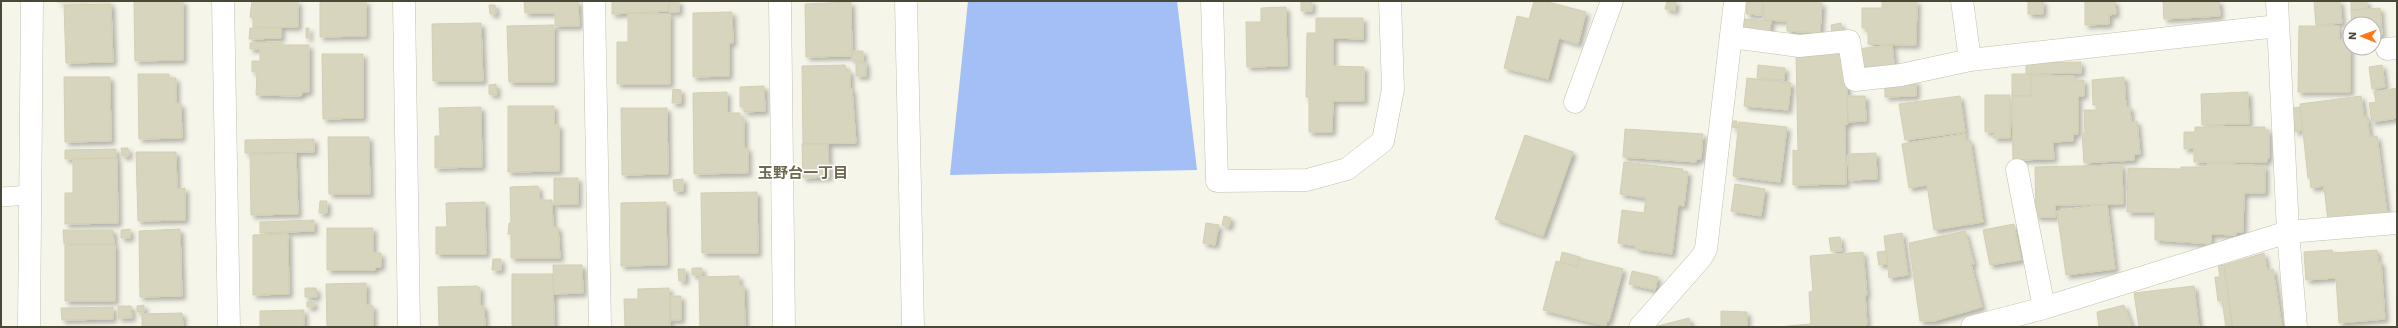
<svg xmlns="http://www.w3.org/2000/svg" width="2398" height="328" font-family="'Work Sans','Noto Sans JP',sans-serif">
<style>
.water{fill:#a4bff5}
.building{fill:#d8d5bf;stroke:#d3cfb1;filter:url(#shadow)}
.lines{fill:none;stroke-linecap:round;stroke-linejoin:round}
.service-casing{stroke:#c2c0ac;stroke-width:20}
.minor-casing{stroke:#c2c0ac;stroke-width:23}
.tertiary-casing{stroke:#c2c0ac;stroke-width:23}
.service{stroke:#fff;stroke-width:19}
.minor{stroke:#fff;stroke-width:22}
.tertiary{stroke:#fff;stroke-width:22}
.labels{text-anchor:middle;stroke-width:3;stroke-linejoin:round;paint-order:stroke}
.neighbourhood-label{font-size:15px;font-weight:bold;fill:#6e694e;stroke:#fff}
</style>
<defs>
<filter id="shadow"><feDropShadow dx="3.5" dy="3.5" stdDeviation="2" flood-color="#0004"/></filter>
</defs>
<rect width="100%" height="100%" fill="#f6f5ea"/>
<path class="water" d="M968,1H1177L1197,170L950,175Z"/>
<path class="building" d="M58,1H110V2H58Z
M134,1H183V60L135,61Z
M252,1H298V27H253V18L250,17Z
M320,1H366V36L320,37Z
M524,1H578L579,26H555V13H525Z
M612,1H668L669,11L612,14Z
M669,1H679V12H669Z
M1301,1H1312V11H1301Z
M1534,1H1544L1586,12L1578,44L1559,38L1548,79L1504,68L1517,16L1529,19Z
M1667,1H1676L1675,11L1665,9Z
M1747,1H1763L1762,15L1746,14Z
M1764,1H1818V3H1822L1820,33L1787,31V21L1763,20Z
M1882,1H1917L1916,45L1868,44V28H1862V8H1882Z
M2028,1H2043V14H2028Z
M2085,1H2115L2116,14L2109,15V24L2085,25Z
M2163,1H2219L2220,16L2164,19Z
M2314,1H2340L2342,23L2316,25Z
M2351,1H2367V9L2351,10Z
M851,2L852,56L806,57L805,4Z
M111,4L113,62L66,63L64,5Z
M489,5H495L496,14H490Z
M1286,7L1287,66L1247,67L1246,22H1261V8Z
M2380,8L2382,35L2374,36V24H2352L2351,10Z
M732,12L733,43H729V76L693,77V13Z
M628,13L670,14V84H617V42H628Z
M1316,18H1363V39L1333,38V66L1364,67V101H1333L1332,132H1309V97H1306L1307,33H1316Z
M1744,19L1771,21L1769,37L1742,32Z
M481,23L483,81H433L432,24Z
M1841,23L1842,33L1832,34L1831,25Z
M554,25V82H509L507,26Z
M2299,26H2339V40H2348V48H2350V92H2298Z
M250,28H281V38L249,39Z
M306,28H309V38H306Z
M281,42V45H309V92H303L301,96L256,95L257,72H252V61H260V49H250V43Z
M1892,45L1895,71L1860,75L1857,49Z
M852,51H863V61H852Z
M1846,53L1848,124L1845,125L1846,184L1793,185V150L1798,151L1796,54Z
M322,54H363V118L323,119Z
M866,62V76H856V63Z
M2081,62V73L2026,74V63Z
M845,65L846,71L850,70V89H852L856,143L803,144L802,66Z
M1758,65L1785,68L1784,80L1757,78Z
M2382,65L2385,87L2372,89L2369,67Z
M138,74H169V78H176V103L181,104L182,138L139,139Z
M2012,74H2031V96H2012Z
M2031,76H2074V80H2084V96H2078V134H2073V141L2053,142L2054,159L2013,160L2012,96H2031Z
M64,77H110L111,141L65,142Z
M2124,77L2126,107H2130L2131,122L2137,121L2140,154H2134V160L2084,163L2082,133H2085L2084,110H2097V105H2093L2092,80Z
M1747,78L1791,83L1788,110L1744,106Z
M1916,81V96L1885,97V82Z
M496,84L497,95L489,94V85Z
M764,86L765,111L744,112V107H740V87Z
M2397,88V118L2372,122L2369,103L2376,102L2374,92Z
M673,89L681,90V103H672Z
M727,92V113H740V118H744V148H748V173L694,174L693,93Z
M2248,92L2249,124L2202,125L2201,94Z
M1985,95H2010V138H1993L1994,132H1985Z
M1847,96H1865L1866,121L1848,122Z
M1960,96L1965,132L1905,140L1899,104Z
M2361,96L2364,117L2367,116L2370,137L2377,136L2387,213L2328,221L2324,186L2311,188L2310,178H2308L2300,104Z
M508,106H554V125H559V171L508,172Z
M481,107L482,167L435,168V136H440L439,108Z
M2300,107L2303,130L2295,132L2292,108Z
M621,108H667L668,174L622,175Z
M1733,121H1737V128L1732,127Z
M1739,122L1787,127L1780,182L1733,176Z
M2195,127H2265V130H2269V158H2267V162H2194V148L2184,149V132H2195Z
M1625,129L1703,134L1701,159H1696V162L1623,157Z
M1965,134L1966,141L1970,140L1983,222L1934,230L1927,185L1909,188L1902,144Z
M1525,135L1573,152L1543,236L1495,219Z
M328,137H369L370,194H329Z
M314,139V152L245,153V140Z
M802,144H828L829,177L803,178Z
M121,148H128L129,156H122Z
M116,149V158L65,159V150Z
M136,152H176L177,189L185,188V220L138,221Z
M296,153L298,214L251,215L250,154Z
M1876,153L1877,179L1849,180L1848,154Z
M116,158H117L118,223L65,224V193H73V159Z
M1624,162L1683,169L1682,171L1688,172L1684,206L1678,205L1672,254L1636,249V246L1618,243L1622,210L1644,213L1646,198L1620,194Z
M2208,163L2265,166V193H2244L2243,232H2236V235L2211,234V244L2155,240V212H2127L2128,168L2181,169V167H2208Z
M2122,165L2123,204L2055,205L2056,217H2036L2035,167Z
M554,178H578V204H554Z
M683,179V191H674L673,180Z
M1735,184L1765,189L1761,216L1731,211Z
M538,186L540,200H552L553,227H558L560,258H511V234H508L509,223H511L510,187Z
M757,192L758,253H702L701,193Z
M320,201H327V213H319Z
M485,202L486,254H436V227H447L446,203Z
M666,202L667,265L621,266V203Z
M2107,204L2115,269L2066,275L2057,211Z
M1224,216L1231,218L1229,227L1222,225Z
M314,220V231L260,233V222Z
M1206,223L1219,225L1215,245L1203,243Z
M2014,224L2021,260L1990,265L1983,230Z
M327,228H373V253H381V267H375V270H327Z
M130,229V238H121V230Z
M180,229L182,296L140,297L139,231Z
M63,230H113L114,244H64Z
M1965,231L1974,264H1971L1982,307L1934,321H1920L1909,243Z
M1902,233L1908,275L1889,278L1884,236Z
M288,234L289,294L253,295V235Z
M1840,237L1842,251H1831L1829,238Z
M65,245H115V301H65Z
M2332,250L2333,253L2377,250L2378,262H2381L2385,319L2339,323L2336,278L2306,280L2304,252Z
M1886,251L1888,264L1879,265L1877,252Z
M1562,252L1580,257L1577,267L1560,262Z
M1863,252L1867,295H1865L1867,324L1866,327H1778L1811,324L1809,292L1813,291L1810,256Z
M2264,253L2267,270L2273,269L2282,327H2233L2224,265Z
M1579,258L1623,269L1609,321L1607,320L1606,326L1543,310L1556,261L1577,267Z
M493,259H501V270H492Z
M553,265H582L583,293L554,294Z
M2218,265H2224L2232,327H2226L2222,300L2218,301L2215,277H2220Z
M692,268H702V275H692Z
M678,269H685V281H679Z
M1632,271L1658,277L1655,290L1629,284Z
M512,274H553L554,327H512Z
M739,276V285L744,286L745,327H700L699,277Z
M366,283V305L373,306V327H327L326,284Z
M477,286L480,288V306H484L485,327H439L438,287Z
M2194,286L2199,327H2139L2134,293Z
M305,288H316L317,297H305Z
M669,288L670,327H625L624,299H638V289Z
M670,296H681V320H671Z
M314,301V307H307V302Z
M144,305V312H137V306Z
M2124,305L2132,327H2099L2097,312Z
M118,306H131L132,318H118Z
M113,307V319L62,320L61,308Z
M304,310V327H260V311Z
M1721,311L1747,312V327H1721Z
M182,313L183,327H142V314Z
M1689,318L1691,327H1658V326Z"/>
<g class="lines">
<defs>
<path id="service" d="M1,197L30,195"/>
<path id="minor" d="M223,1L229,327
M404,1L409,327
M594,1L600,327
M780,1L784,327
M1212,1L1217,181L1307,180L1347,169L1383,141L1393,89L1390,1
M1962,1L1970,60
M2277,1L2288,232L2296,327
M1731,37L1799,46L1849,41L1855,80L1901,75L1970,60L2278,26
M2387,49L2397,48
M1575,102L1612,1
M2017,170L2044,308
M29,327L32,1
M1640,327L1701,258L1706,249L1735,1
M1972,327L2044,308L2288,232L2397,223"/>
<path id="tertiary" d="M906,1L913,327"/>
</defs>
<use href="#service" class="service-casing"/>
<use href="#minor" class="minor-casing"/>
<use href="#tertiary" class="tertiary-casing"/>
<use href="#service" class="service"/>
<use href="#minor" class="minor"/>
<use href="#tertiary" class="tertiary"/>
</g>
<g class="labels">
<g class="neighbourhood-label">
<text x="803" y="178">玉野台一丁目</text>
</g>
</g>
<rect width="2398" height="328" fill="none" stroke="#4a4837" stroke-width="4"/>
<g transform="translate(2362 36) rotate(271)"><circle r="19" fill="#ffffff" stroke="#b7b6af"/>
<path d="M0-3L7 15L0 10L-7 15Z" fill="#ff7518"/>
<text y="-6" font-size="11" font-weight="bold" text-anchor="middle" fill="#4a4837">N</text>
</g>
</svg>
